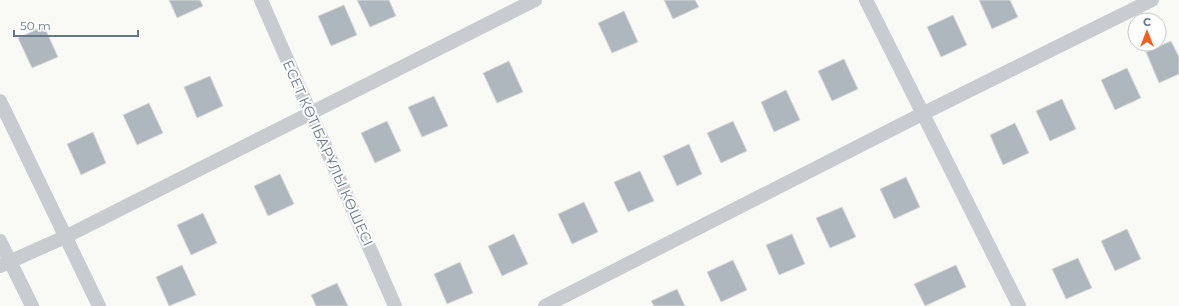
<svg xmlns="http://www.w3.org/2000/svg" width="1179" height="306" font-family="Montserrat,sans-serif">
<style>
.building{fill:#afb7be;stroke:#dbdbd8}
.lines{fill:none;stroke-linecap:round;stroke-linejoin:round}
.minor{stroke:#c8ccd0;stroke-width:14}
.labels{text-anchor:middle;stroke-width:4;stroke-linejoin:round;paint-order:stroke}
.street-label{font-size:14px;fill:#65778a;stroke:#fff}
</style>
<rect width="100%" height="100%" fill="#f9f9f6"/>
<path class="building" d="M169,0H200L203,6L177,18Z
M357,0H389L396,16L370,27Z
M664,0H695L699,7L673,19Z
M979,0H1010L1018,17L992,29Z
M344,5L357,35L331,46L318,16Z
M624,11L638,42L612,53L598,23Z
M953,15L967,45L941,57L927,27Z
M44,26L58,57L32,68L18,38Z
M1171,41L1179,57V74L1159,83L1146,52Z
M844,59L858,89L832,101L818,71Z
M509,61L523,92L497,103L483,73Z
M1127,68L1141,98L1115,110L1101,80Z
M210,76L223,106L197,118L184,87Z
M786,90L800,120L774,132L761,102Z
M434,96L448,126L422,137L408,107Z
M1062,99L1076,129L1050,141L1036,111Z
M149,103L163,133L137,145L123,115Z
M387,121L401,151L375,163L361,133Z
M733,121L747,151L721,163L707,133Z
M1015,123L1029,153L1003,165L990,135Z
M93,132L106,163L81,175L67,144Z
M689,144L702,174L677,186L663,156Z
M640,171L654,201L628,212L614,182Z
M280,174L294,204L268,216L254,186Z
M906,177L920,207L894,219L880,189Z
M584,202L598,232L572,244L558,214Z
M842,207L856,237L830,248L816,218Z
M203,213L217,243L191,255L177,225Z
M1127,229L1141,259L1115,271L1101,241Z
M514,234L528,264L502,276L488,246Z
M792,234L805,264L779,275L766,245Z
M1078,258L1092,288L1066,299L1052,269Z
M733,260L747,290L721,302L707,272Z
M460,262L473,293L447,304L434,274Z
M182,265L196,295L169,306L156,277Z
M956,265L966,287L925,306L914,284Z
M337,283L348,306H316L311,295Z
M677,289L685,306H654L651,301Z"/>
<g class="lines">
<path class="minor" d="M261,0L395,306
M866,0L1019,306
M0,101L99,306
M0,241L32,306
M0,266L65,237L535,0
M545,306L922,114L1152,0"/>
</g>
<g class="labels">
<g class="street-label">
<text transform="translate(328 153) rotate(66)" y="5">ЕСЕТ КӨТІБАРҰЛЫ КӨШЕСІ</text>
</g>
</g>
<g transform="translate(1147 32)"><circle r="19" fill="#ffffff" stroke="#c1c9d0"/>
<path d="M0-3L7 15L0 10L-7 15Z" fill="#f35c1b"/>
<text y="-6" font-size="11" font-weight="bold" text-anchor="middle" fill="#65778a">С</text>
</g>
<path d="M14 30v6h124v-6" fill="none" stroke="#65778a" stroke-width="2"/>
<text x="20" y="30" font-size="12" fill="#65778a" stroke="#ffffff" stroke-width="3" paint-order="stroke">50 m</text>
</svg>
